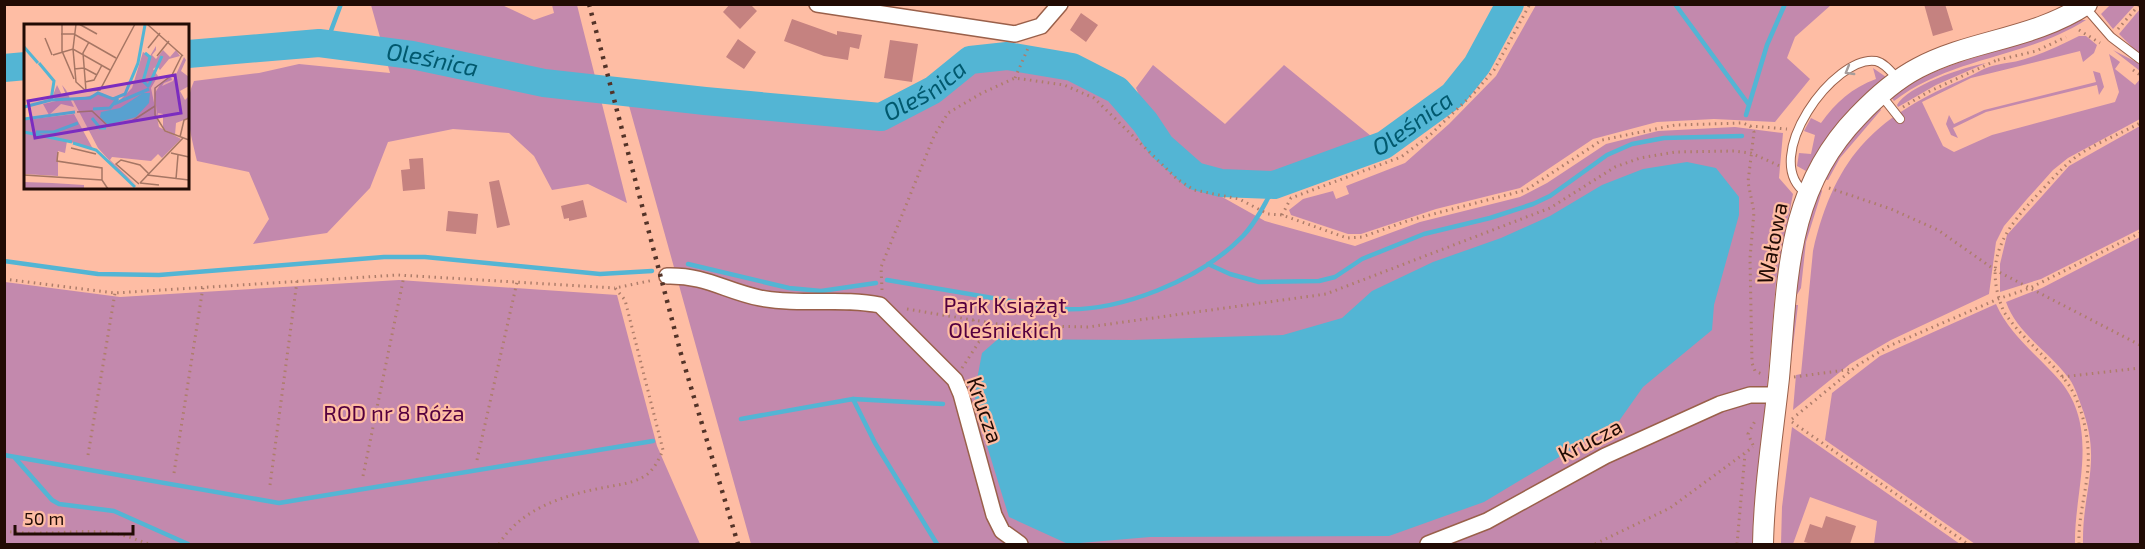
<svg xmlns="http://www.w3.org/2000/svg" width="2145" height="549" font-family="'Exo 2',sans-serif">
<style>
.green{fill:#c389ad}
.water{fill:#53b5d4}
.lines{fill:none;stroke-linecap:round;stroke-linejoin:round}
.stream{stroke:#53b5d4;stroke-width:4.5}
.river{stroke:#53b5d4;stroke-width:28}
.building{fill:#c58280}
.service-casing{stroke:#9a604a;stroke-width:10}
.minor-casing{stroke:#9a604a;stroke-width:18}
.tertiary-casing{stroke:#9a604a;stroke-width:22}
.path{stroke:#ae7d6a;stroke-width:3;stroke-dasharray:1.5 4.5;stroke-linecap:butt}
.service{stroke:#fff;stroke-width:8}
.minor{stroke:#fff;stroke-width:15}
.tertiary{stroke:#fff;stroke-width:20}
.rail{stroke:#533328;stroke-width:4.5;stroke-dasharray:3 6;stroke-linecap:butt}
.oneway{stroke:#a69d9b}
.labels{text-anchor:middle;stroke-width:4.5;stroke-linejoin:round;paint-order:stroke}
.street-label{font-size:22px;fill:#210b04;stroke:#febda4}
.park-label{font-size:22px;fill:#54003f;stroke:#febda4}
.water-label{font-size:24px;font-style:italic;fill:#01596e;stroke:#febda4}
.inset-river{fill:none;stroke:#53b5d4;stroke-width:3}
.inset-road{fill:none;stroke:#a67664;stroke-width:1.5}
.view{fill:#7b2cbf;fill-opacity:0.15;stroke:#7b2cbf;stroke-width:3}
.inset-edge{fill:none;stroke:#210b04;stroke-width:3}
</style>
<rect width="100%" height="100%" fill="#febda4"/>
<path class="green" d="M371,5H502L534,20L554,13L552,5H577L627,203L588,184L552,190L534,156L509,133L453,129L388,142L370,188L327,233L253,244L269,219L249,172L197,161C191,134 182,107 194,81L259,73L299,64L390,73Z
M1536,5H1831L1795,37L1787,58L1810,79L1775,122L1714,119L1657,122L1593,139L1520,188L1436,209L1361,234H1348L1291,215L1289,210L1303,199L1333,191L1336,199L1349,194L1346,186L1405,163L1449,124L1496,76Z
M2110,5V4L2135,5L2113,29L2101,14Z
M2140,9V55L2119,34Z
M2080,20H2086C2024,59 1953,56 1894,101L1891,97C1947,54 2019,53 2080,20Z
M2079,36H2086L2097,45L2094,53L2083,62L2080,51L1971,78L1922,102L1943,146L1954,152L1992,135L2115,102L2119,92L2109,54L2120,62L2115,69L2135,85L2140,79V119L2068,158L2053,170L2027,199L2004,226L1996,242L1989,294L1891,340L1850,364L1793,410L1796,375L1801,374L1813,251C1836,152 1878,116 1968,77C1975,74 1982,69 1989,67C2000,63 2013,63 2025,59C2044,53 2061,45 2079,36Z
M2113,50L2140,64V71Z
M1986,63L1936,85L1898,107L1897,105C1907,86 1964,67 1986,63Z
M1153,65L1225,124L1284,65L1371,136C1305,163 1236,208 1175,145C1160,129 1144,109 1136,88Z
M980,67L1044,68L1090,82L1118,103L1192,180L1265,221L1355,246L1420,222L1520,197L1547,183L1606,144L1658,131L1735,127L1783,133L1779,178L1793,194L1776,282L1754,544H751L628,102L886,124Z
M1873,68L1886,77C1853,103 1827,133 1806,171L1797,166L1799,153L1811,154L1815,135L1804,131L1811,118L1821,123C1836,102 1852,88 1876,79Z
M2093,71L2100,73L2104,87L2099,95L2097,85L1986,112L1953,128L1958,138L1951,135L1946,124L1949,115L1954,124L1984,110L2096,82Z
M1879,107L1881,110L1840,158L1828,180L1823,179L1844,145Z
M2140,126V229L2041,279L2000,292V264L2007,235L2069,166Z
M1819,186L1822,191L1806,242L1801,288L1795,298L1801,241Z
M2140,237V544H2083C2082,489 2103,462 2081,405C2077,394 2074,384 2067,376C2048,351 2017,333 2006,302L2042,288Z
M399,280L617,295L657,446L700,544H5V282L120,297Z
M1996,304C2010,336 2039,356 2061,382C2100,431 2074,490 2075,544H1975L1825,440L1832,393L1880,356Z
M1794,305H1798L1790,370L1788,369Z
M1792,427L1960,544H1874L1877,521L1810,497L1793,544H1781L1782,507Z"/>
<path class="water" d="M1687,162L1716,168L1739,197V215L1714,305L1712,330L1643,387L1619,421L1484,502L1389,536L1150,537L1068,544L1009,517L975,407L976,385L982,353L998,339L1132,340L1283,335L1342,318L1372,291L1433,262L1501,238L1550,216L1602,185L1643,169Z"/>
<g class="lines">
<path class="stream" d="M1675,4L1749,105
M326,44L341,4
M1746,115L1767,45L1785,4
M4,261L98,274L159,275L384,257H425L600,274L652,271
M688,264L789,288L821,291L876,283
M1208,264L1230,274L1259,282L1319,281L1335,277L1362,259L1424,234L1490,218L1533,204L1550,196L1607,155L1632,144L1664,138L1742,136
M887,280L1058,309C1119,313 1200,280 1243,236C1255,223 1267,202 1274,185
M853,399L875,443L937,544
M741,419L853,399L943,404
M4,455L279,503L653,441
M15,458L52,500L59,504L114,511L188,544"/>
<g class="river">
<path id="s1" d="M188,54L319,43L412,55L544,83L705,101L881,117L933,90L970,60L1007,56L1072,67L1117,90L1145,122L1161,146L1195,176L1221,183L1274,185L1384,145L1453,95L1477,65L1510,4"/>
<path d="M4,68L26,66"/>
</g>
</g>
<path class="building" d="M730,4H750L757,11L740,29L723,12Z
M1924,4H1945L1953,30L1933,36Z
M1081,13L1098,25L1086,42L1070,30Z
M792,19L837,35V31L862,35L859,49L850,47L848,60L824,56L784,41Z
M738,39L756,52L744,69L726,57Z
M890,40L918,44L912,82L884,78Z
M423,158L425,189L403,191L401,170L410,169L409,159Z
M499,180L510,225L497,228L489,182Z
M583,200L587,217L569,221V218L564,219L561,206Z
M448,211L478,214L476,234L446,231Z
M1826,516L1856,526L1850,544H1812L1804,542L1810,524L1822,528Z"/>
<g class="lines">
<defs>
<path id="service" d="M2085,7L2111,37L2140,59
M1881,95L1900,119
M1806,193C1758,159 1835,54 1876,61C1885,63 1892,73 1898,79"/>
<path id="minor" d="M817,4L1015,34L1041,26L1060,4
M667,276C706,275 725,291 760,298C800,306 841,297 880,305L955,380L961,394L994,515L1002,531L1020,544
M1428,544L1487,521L1605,456L1720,404L1750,395H1777"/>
<path id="tertiary" d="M1763,544C1764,489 1773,433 1779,378C1788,280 1785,191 1858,116C1876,97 1895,80 1918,68C1973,39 2032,40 2087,4"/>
</defs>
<use href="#service" class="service-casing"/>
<use href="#minor" class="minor-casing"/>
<use href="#tertiary" class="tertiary-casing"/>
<path class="path" d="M2118,29L2140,4
M2079,30L2100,43
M1998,60L2036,51L2066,37
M2133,70L2140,75
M1015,78L1029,46
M1903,107L1928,92L1997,60
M1750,126L1787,129
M1829,188L1891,209L1938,230L1995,270L2140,345
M1282,215L1291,198L1401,157L1429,136L1475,92L1494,70L1530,4
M4,279L115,293L398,275L615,288
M882,290L881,267L934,136L948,113L982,93L1015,78L1064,85L1094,98L1177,179L1194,190L1239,199L1268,214L1282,215L1347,238L1362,237L1410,220L1526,190L1602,140L1675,125L1743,123L1750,126L1754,132L1748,182L1754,212L1750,258L1752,363L1755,371L1762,374
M907,309L1003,325
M973,320L979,342
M962,368L979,342L1003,325L1088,327L1326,294L1550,208L1615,167L1640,158L1676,152L1734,151L1751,153L1782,167
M1794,377L1853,369
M2062,377L2140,368
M1792,419L1858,365L1889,346L1998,299L2030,288L2140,233
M1792,422L1968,544
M1753,445L1748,434L1755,421
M88,455L115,293
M477,460L517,282
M174,473L203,287
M363,476L404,276
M270,485L297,281
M4,531C40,536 70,530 104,532C120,533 135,539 149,544
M499,544C521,509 562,496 601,488C616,485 632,484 645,476C654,470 659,459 663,450L625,300L615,288L654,280
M1595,544L1670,508L1753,447
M1737,544L1745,454
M2079,544C2078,518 2086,494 2088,467C2090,442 2083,405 2068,384C2049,358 2022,339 2004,312C1981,259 2006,227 2042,190C2055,176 2067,162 2083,152C2101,141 2122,133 2140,123"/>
<use href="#service" class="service"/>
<use href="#minor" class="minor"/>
<use href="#tertiary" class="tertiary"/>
<path class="rail" d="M589,4L681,354L738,544"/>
</g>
<defs><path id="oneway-chevron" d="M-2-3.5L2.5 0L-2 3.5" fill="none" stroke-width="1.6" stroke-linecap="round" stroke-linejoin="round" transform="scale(1.5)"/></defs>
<use class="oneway" href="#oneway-chevron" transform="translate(1849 71) rotate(150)"/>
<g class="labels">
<g class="street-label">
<text transform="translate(1772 243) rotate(-79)" y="8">Wałowa</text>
<text transform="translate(985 410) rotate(71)" y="8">Krucza</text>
<text transform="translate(1590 440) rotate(-27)" y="8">Krucza</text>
</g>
<g class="park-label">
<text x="1005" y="313">Park Książąt<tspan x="1005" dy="25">Oleśnickich</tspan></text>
<text x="394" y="421">ROD nr 8 Róża</text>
</g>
<g class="water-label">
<text dy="8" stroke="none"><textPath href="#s1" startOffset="246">Oleśnica</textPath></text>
<text dy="8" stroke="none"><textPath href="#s1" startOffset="750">Oleśnica</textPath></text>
<text dy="8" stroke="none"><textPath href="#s1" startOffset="1308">Oleśnica</textPath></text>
</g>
</g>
<g transform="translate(24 24)">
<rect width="165" height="165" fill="#febda4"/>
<path d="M132,22V26L128,31L132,35L139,26L146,33L152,26L156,32L145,35L136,46L133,42L129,45L134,52L127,64L135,103L157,115L138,134L134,130L127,137L88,133L86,136L112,161L95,147L74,124L49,76L77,69L95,77L108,64L119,28L126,32ZM160,33L162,36L157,47L165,53V62L156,67L161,76L165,72V94L152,99L151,111L139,105V90L134,89L133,94L131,69L137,59L147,53L148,56L140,59L138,62L149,57ZM33,61L38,71H42L38,61L42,66L50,83L37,80L25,91L19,80L32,77L29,71ZM50,90L69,125L43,117L41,129L34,127V152L0,150V96ZM0,158L28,159L60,161V165H0Z" fill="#c389ad"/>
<path d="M119,69H126L125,79L112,93L84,101L76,93L77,88L96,84Z" fill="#53b5d4"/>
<path class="inset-river" d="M0,23L14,39M121,29L126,33L119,57L125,63M15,39L30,57L27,76M125,61L138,32M90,80L125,65M0,83L27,76L66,74L74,69L89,75L101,70L114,39L121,1M69,85L86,84L94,74M68,94L76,104H82M0,95L51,88M0,108L48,118M12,108H30L54,99M49,119L72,126L111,163"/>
<path class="inset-road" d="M38,0V27L50,55M52,0L49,25L52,58L62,67L76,66L111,0M55,0L73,10M123,0L159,32M37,10H50L92,34M21,14L28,31M124,24L136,9M29,31L49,25L86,46M158,31L148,51L131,64V91L141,107L165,116M133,32L145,17M50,45L60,44L73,51M61,58L70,56L78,41M62,67L59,29L65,18M53,88L68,87L84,102L108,97L131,82M156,113L160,96L165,94M47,124L72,130M34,128L33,137L78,144V156M147,129L165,133M0,151L78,156L84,165M123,151L165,156M152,155L154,131M116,159L159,114M116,159L135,161M115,160L92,140L97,136L116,141L125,150"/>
<path class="view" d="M151,51L157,89L11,114L4,77Z"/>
<rect width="165" height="165" class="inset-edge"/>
</g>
<rect width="2145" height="549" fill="none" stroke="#210b04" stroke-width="12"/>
<path d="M15 525v9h118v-9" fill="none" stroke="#210b04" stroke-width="3"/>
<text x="24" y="525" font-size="18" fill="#210b04" stroke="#febda4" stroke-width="4.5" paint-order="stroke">50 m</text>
</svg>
